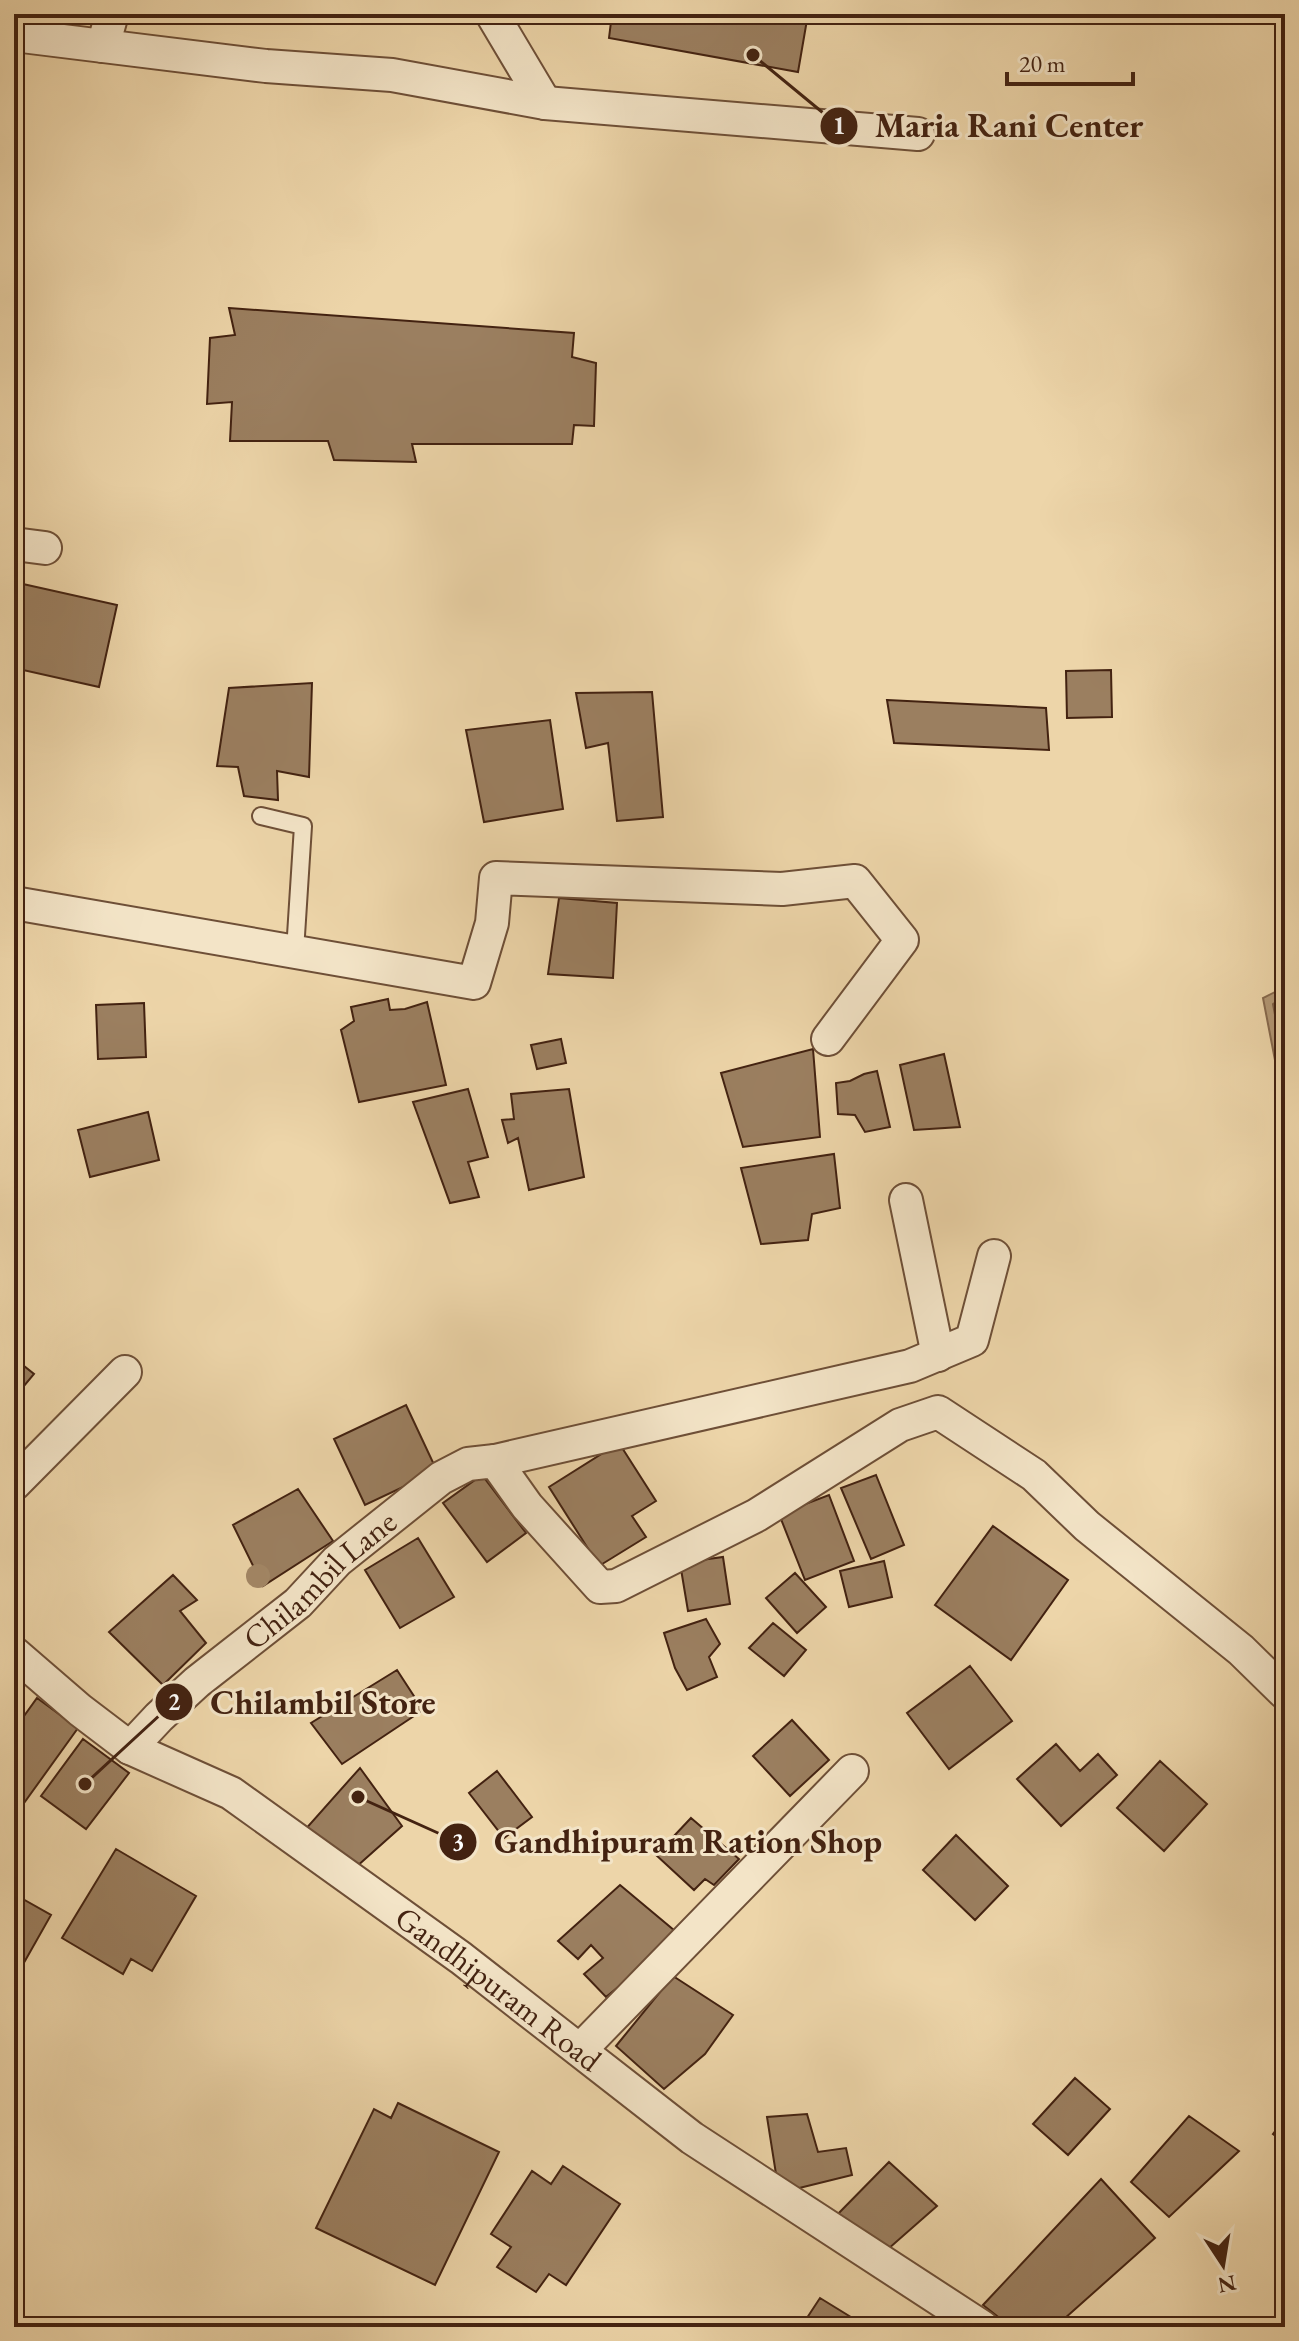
<svg xmlns="http://www.w3.org/2000/svg" width="1299" height="2341" font-family="'EB Garamond',serif">
<style>
.water{fill:#b39875;stroke:#86694d;stroke-width:2}
.lines{fill:none;stroke-linecap:round;stroke-linejoin:round}
.shore{stroke:#7b5d43;stroke-width:2}
.building{fill:#9b7f60;stroke:#432211;stroke-width:2}
.service-casing{stroke:#6e4f37;stroke-width:20}
.minor-casing{stroke:#6e4f37;stroke-width:36}
.service{stroke:#f3e4c7;stroke-width:16}
.minor{stroke:#f3e4c7;stroke-width:32}
.tree{fill:#a38766}
.labels{text-anchor:middle;stroke-width:6;stroke-linejoin:round;paint-order:stroke}
.street-label{font-size:32px;fill:#432211;stroke:#f3e4c7}
.leader{fill:none;stroke:#432211;stroke-width:3}
.callout-dot{fill:#432211;stroke:#f3e4c7;stroke-width:3}
.mark-label{font-size:24px;text-anchor:middle;font-weight:bold;fill:#fff}
.callout-label{font-size:34px;text-anchor:middle;font-weight:bold;fill:#432211;stroke:#f3e4c7;stroke-width:6;stroke-linejoin:round;paint-order:stroke}
</style>
<rect width="100%" height="100%" fill="#edd5a9"/>
<filter id="stains"><feTurbulence type="fractalNoise" baseFrequency=".0025" numOctaves="4"/><feColorMatrix values="0 0 0 0 .2 0 0 0 0 .09 0 0 0 0 .02 0 0 0 .5 -.17"/></filter>
<radialGradient id="worn" r=".72"><stop offset=".6" stop-color="#630" stop-opacity="0"/><stop offset="1" stop-color="#630" stop-opacity=".3"/></radialGradient>
<path class="water" d="M1285,987V1112L1263,998Z"/>
<g class="lines">
<path class="shore" d="M1285,996L1273,1004L1285,1069"/>
</g>
<path class="building" d="M612,14H808L798,72L609,38Z
M229,308L574,333L572,357L596,363L594,426L574,425L572,444H412L416,462L334,460L328,441H230L232,402L207,404L210,338L235,335Z
M14,582L117,605L99,687L14,668Z
M1111,670L1112,717L1067,718L1066,671Z
M312,683L309,777L277,771L278,800L244,796L238,767L217,766L229,688Z
M652,692L663,817L617,821L608,743L586,748L576,693Z
M887,700L1046,708L1049,750L894,743Z
M550,720L563,809L484,822L466,730Z
M559,898L617,903L613,978L548,974Z
M388,999L390,1010L405,1009L427,1002L446,1085L359,1102L341,1030L354,1021L351,1007Z
M144,1003L146,1057L98,1059L96,1005Z
M561,1039L566,1063L537,1069L531,1045Z
M813,1049L820,1137L743,1147L721,1073Z
M944,1054L960,1127L914,1130L900,1065Z
M877,1071L890,1127L865,1132L855,1115L838,1114L836,1083L850,1081L864,1074Z
M468,1089L488,1157L468,1162L479,1197L450,1203L413,1102Z
M569,1089L584,1177L529,1190L518,1138L508,1143L502,1120L514,1119L511,1094Z
M148,1112L159,1160L90,1177L78,1130Z
M834,1154L840,1208L812,1214L808,1240L761,1244L741,1168Z
M14,1358L34,1374L14,1398Z
M406,1405L437,1471L365,1505L334,1439Z
M619,1443L656,1501L632,1516L646,1537L599,1566L549,1487Z
M482,1475L526,1533L487,1562L443,1503Z
M876,1475L904,1545L871,1559L841,1488Z
M298,1489L333,1541L263,1586L233,1525Z
M829,1495L854,1561L805,1580L779,1514Z
M993,1526L1068,1580L1011,1660L935,1605Z
M418,1538L454,1597L400,1628L365,1570Z
M723,1557L730,1604L688,1611L680,1563Z
M884,1561L892,1597L849,1607L840,1571Z
M795,1573L826,1607L797,1633L766,1598Z
M173,1575L197,1600L180,1611L206,1643L163,1685L109,1632Z
M706,1619L720,1644L709,1657L717,1677L687,1690L675,1668L664,1633Z
M773,1623L806,1650L784,1676L749,1648Z
M970,1666L1012,1721L949,1769L907,1713Z
M397,1670L423,1710L342,1764L311,1723Z
M37,1698L78,1728L14,1817V1730Z
M792,1720L829,1760L790,1796L753,1756Z
M83,1739L129,1773L86,1829L41,1796Z
M1056,1744L1080,1771L1098,1754L1117,1775L1061,1826L1017,1779Z
M1160,1761L1207,1804L1164,1851L1117,1808Z
M360,1768L402,1826L355,1868L303,1832Z
M497,1771L532,1817L504,1838L469,1793Z
M691,1818L739,1859L714,1885L705,1879L694,1890L656,1855Z
M956,1835L1008,1886L975,1920L923,1870Z
M116,1849L196,1896L152,1971L131,1959L123,1974L62,1938Z
M620,1885L681,1936L606,1997L584,1974L603,1958L591,1945L578,1959L558,1941Z
M14,1894L51,1915L17,1975L14,1973Z
M673,1976L733,2015L705,2054L664,2089L616,2046Z
M1075,2078L1110,2109L1068,2155L1033,2124Z
M398,2103L499,2152L435,2285L316,2228L374,2109L391,2118Z
M807,2114L818,2152L846,2148L852,2175L779,2193L767,2117Z
M1189,2116L1239,2151L1169,2217L1131,2182Z
M1285,2118V2143L1273,2134Z
M889,2162L937,2206L879,2257L833,2219Z
M563,2166L620,2204L566,2285L549,2274L536,2292L497,2267L511,2247L491,2234L532,2171L551,2184Z
M1101,2179L1155,2238L1055,2327H1011L983,2305Z
M820,2298L867,2327H801Z"/>
<g class="lines">
<defs>
<path id="service" d="M261,816L303,826L295,951"/>
<g id="minor">
<path d="M492,14L545,103"/>
<path d="M14,35L266,66L392,75L545,103L918,134"/>
<path d="M103,46L112,14"/>
<path d="M14,544L45,548"/>
<path d="M14,903L474,983L492,923L496,878L782,889L855,881L902,940L828,1039"/>
<path d="M906,1200L938,1355"/>
<path d="M495,1461L910,1366L972,1340L994,1256"/>
<path d="M14,1484L125,1372"/>
<path id="s1" d="M14,1653L80,1710L130,1748L231,1793L461,1958L692,2138L982,2327"/>
<path id="s2" d="M130,1748L159,1717L197,1682L298,1603L337,1561L441,1478L468,1464L495,1461L527,1506L600,1587L616,1586L757,1515L900,1425L938,1412L1034,1475L1087,1526L1241,1650L1285,1693"/>
<path d="M580,2050L852,1771"/>
</g>
</defs>
<use href="#service" class="service-casing"/>
<use href="#minor" class="minor-casing"/>
<use href="#service" class="service"/>
<use href="#minor" class="minor"/>
</g>
<circle class="tree" cx="258" cy="1576" r="12"/>
<g class="labels">
<g class="street-label">
<text dy="11" stroke="none"><textPath href="#s2" startOffset="254">Chilambil Lane</textPath></text>
<text dy="11" stroke="none"><textPath href="#s1" startOffset="592">Gandhipuram Road</textPath></text>
</g>
</g>
<path class="leader" d="M753 55L839 126M85 1784L174 1702M358 1797L458 1842"/>
<g class="callout-dot">
<circle cx="753" cy="55" r="8"/>
<circle cx="85" cy="1784" r="8"/>
<circle cx="358" cy="1797" r="8"/>
<circle cx="839" cy="126" r="20"/>
<circle cx="174" cy="1702" r="20"/>
<circle cx="458" cy="1842" r="20"/>
</g>
<g class="mark-label">
<text x="839" y="134">1</text>
<text x="174" y="1710">2</text>
<text x="458" y="1850">3</text>
</g>
<g class="callout-label">
<text x="1009" y="137">Maria Rani Center</text>
<text x="323" y="1714">Chilambil Store</text>
<text x="688" y="1853">Gandhipuram Ration Shop</text>
</g>
<rect width="1299" height="2341" fill="none" stroke="#edd5a9" stroke-width="48"/>
<rect x="16" y="16" width="1267" height="2309" fill="none" stroke="#432211" stroke-width="4"/>
<rect x="24" y="24" width="1251" height="2293" fill="none" stroke="#432211" stroke-width="2"/>
<g transform="translate(1223 2265) rotate(168)" stroke="#f3e4c7" stroke-width="6" paint-order="stroke">
<path d="M0-6L14 30L0 20L-14 30Z" fill="#432211"/>
<text y="-12" font-size="22" font-weight="bold" text-anchor="middle" fill="#432211">N</text>
</g>
<path d="M1007 72v12h126v-12" fill="none" stroke="#432211" stroke-width="4"/>
<text x="1019" y="72" font-size="24" fill="#432211" stroke="#f3e4c7" stroke-width="6" paint-order="stroke">20 m</text>
<rect width="100%" height="100%" filter="url(#stains)"/>
<rect width="100%" height="100%" fill="url(#worn)"/>
</svg>
